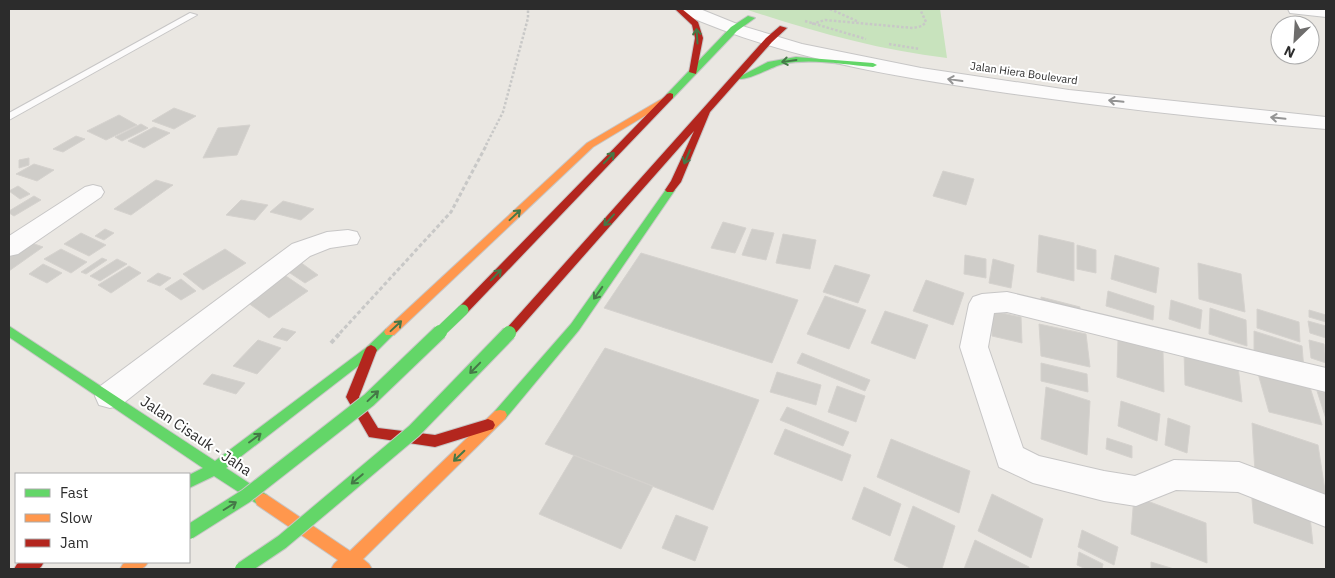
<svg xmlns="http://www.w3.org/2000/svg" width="1335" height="578" font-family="'IBM Plex Sans',sans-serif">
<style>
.green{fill:#c8e3bd}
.building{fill:#cfcdc9;stroke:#d5d2ce}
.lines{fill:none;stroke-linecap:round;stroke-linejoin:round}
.lane-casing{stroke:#c7c6c6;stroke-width:2}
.street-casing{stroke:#c7c6c6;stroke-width:2}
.fast-casing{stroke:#c7c6c6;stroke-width:2}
.slow-casing{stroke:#c7c6c6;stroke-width:2}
.jam-casing{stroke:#c7c6c6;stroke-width:2}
.path-far2{stroke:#c8c8c7;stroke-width:2.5;stroke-dasharray:2.5 2;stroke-linecap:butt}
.path-far1{stroke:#c8c8c7;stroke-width:3;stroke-dasharray:4 2.5;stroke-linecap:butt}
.path{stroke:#c8c8c7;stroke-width:4;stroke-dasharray:4.5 3;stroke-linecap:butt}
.lane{fill:#fcfbfb;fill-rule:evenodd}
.street{fill:#fcfbfb;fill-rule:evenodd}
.fast{fill:#63d668;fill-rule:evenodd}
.slow{fill:#ff974d;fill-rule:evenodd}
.jam{fill:#b3261e;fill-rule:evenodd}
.fast-bridge-far1-casing{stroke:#c7c6c6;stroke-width:12;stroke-linecap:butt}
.fast-bridge-casing{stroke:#c7c6c6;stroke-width:16;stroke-linecap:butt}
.fast-bridge-far1{stroke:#63d668;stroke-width:11}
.fast-bridge{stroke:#63d668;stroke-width:14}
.oneway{stroke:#457847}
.oneway2{stroke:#949494}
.labels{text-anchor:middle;stroke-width:4;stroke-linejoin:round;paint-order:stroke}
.far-street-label{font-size:11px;fill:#2c2c2c;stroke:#fff}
.near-street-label{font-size:15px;fill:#2c2c2c;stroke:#fff}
</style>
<rect width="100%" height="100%" fill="#eae7e2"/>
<path class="green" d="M745,9H940L947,58C878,50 811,31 745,9Z"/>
<path class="building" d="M174,108L196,116L174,129L152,121Z
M119,115L137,125L106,140L87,131Z
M141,124L148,128L122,141L115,137Z
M250,125L237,155L203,158L218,128Z
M154,127L170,133L144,148L128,141Z
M76,136L85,139L63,152L53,149Z
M29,158V165L19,168V160Z
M34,164L54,170L37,181L16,174Z
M943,171L974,179L966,205L933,196Z
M156,180L173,185L131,215L114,209Z
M18,186L30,194L20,199L9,191Z
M34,196L41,200L14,216L9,213V211Z
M241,200L268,205L255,220L226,215Z
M283,201L314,209L301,220L270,212Z
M723,222L746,228L735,253L711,248Z
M105,229L114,233L104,240L95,236Z
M752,229L774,233L766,260L742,255Z
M81,233L106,245L89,256L64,244Z
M783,234L816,240L810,269L776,263Z
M1039,235L1074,243V281L1037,272Z
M26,241L43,247L9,271V253Z
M1077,245L1096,250V273L1077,269Z
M61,249L87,262L71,273L44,259Z
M225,249L246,263L203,290L183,274Z
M641,253L798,300L772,363L604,308Z
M965,255L986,259V278L964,274Z
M1115,255L1159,268L1156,293L1111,279Z
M102,258L107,260L86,274L81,272Z
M117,259L127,264L100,281L90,276Z
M993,259L1014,265L1011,288L989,283Z
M300,262L318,275L305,283L287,271Z
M1198,263L1241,274L1245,312L1199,299Z
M43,264L62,273L47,283L29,274Z
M835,265L870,275L858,303L823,292Z
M129,266L141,273L111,293L98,285Z
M158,273L171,278L160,286L147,281Z
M283,274L308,291L269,318L244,300Z
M181,279L196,291L181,300L165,289Z
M926,280L964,293L953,325L913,311Z
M1108,291L1154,306L1153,320L1106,306Z
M825,296L866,310L849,349L807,334Z
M1041,297L1080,307L1079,317L1041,306Z
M1171,300L1202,310L1200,329L1169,319Z
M1210,308L1246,320L1247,346L1209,334Z
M1257,309L1299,322L1300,342L1257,328Z
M1309,310L1326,315V322L1309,317Z
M885,311L928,325L915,359L871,343Z
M992,311L1021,317L1022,343L992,336Z
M1308,321L1326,326V338L1310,333Z
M1039,324L1086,334L1090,367L1041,356Z
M282,328L296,332L287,341L273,337Z
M1254,331L1302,346L1304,370L1254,354Z
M1118,339L1163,352L1164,392L1117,377Z
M258,340L281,348L257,374L233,366Z
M1309,340L1324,344L1326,363L1311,358Z
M605,348L759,400L713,510L545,444Z
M1184,351L1238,366L1242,402L1185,385Z
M802,353L870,380L865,391L797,363Z
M1041,363L1087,374L1088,392L1041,381Z
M1257,370L1308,381L1322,425L1269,412Z
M777,372L821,385L816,405L770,392Z
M212,374L245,383L236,394L203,384Z
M837,386L865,396L856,422L828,412Z
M1046,387L1090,401L1087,455L1041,439Z
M1317,391L1326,393V419Z
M1121,401L1160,414L1157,441L1118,426Z
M787,407L849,432L843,446L780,420Z
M1168,418L1190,426L1187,453L1165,445Z
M1252,423L1318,445L1326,497L1255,472Z
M785,429L851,455L842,481L774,454Z
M1107,438L1132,446V458L1106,449Z
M891,439L970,471L959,513L877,477Z
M574,455L653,486L621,549L539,514Z
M864,487L901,504L890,536L852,519Z
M1251,488L1309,508L1313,544L1254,523Z
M992,494L1043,519L1031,558L978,531Z
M1134,496L1206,523L1207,563L1131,534Z
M913,506L955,526L942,569H912L894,560Z
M676,515L708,527L695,561L662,548Z
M1082,530L1118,547L1114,565L1078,547Z
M975,540L1029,567V569H964Z
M1079,552L1103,564L1102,569H1086L1077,565Z
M1151,562L1174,569H1151Z"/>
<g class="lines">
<defs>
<path id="lane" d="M190,13L197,15L9,120V113Z"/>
<path id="street" d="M679,9H700L742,26L802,44L921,68L1069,90L1326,117V129C1220,120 1113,108 1007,93C896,77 784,59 681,13Z
M1288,9H1326V17L1290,13Z
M93,185L101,187L104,192L101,197L18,254L9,256V236L85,187Z
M348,230L357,232L360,238L357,244L330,248L310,256L121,405L110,408L99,405L95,396L99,387L292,244L327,232Z
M1007,292L1326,368V392L1007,312L994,313L988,347L1023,448L1039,456L1104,471L1135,476L1174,460L1239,462L1326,495V527L1238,492L1176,490L1136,506L1104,501L1033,483L999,467L960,347L969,304L973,297L982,294Z"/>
<path id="fast" d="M748,16L755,18L737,31L673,98H667V94L731,27Z
M796,57L873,63L877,65L873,67C844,65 812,58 783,64C773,66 744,83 737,78L768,62Z
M670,187L675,190L579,330L505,419L500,420L495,419L493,415L495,411L571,324L667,188Z
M9,326L215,461L367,347L386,329H394L396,332L375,353L226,468L267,495L269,500L267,505L262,507L214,476L189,488V475L203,468L9,337Z"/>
<path id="slow" d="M665,97L669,100L668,102L593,147L394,335H386L384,332L386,329L587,143Z
M500,410L505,411L507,415L505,419L363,559L369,564L372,569H331L334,564L338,560L257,505L255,500L257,495L262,493L267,495L350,551L495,411Z
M126,562H148C143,573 131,569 120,569L123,564Z"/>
<path id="jam" d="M675,9H682L698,22L703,38L696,74L689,72L695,38L692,25Z
M780,26L787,28L772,42L710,112L681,182L673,192H667L665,190L671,181L694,131L513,336H505L503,333L505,330L766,38Z
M670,93L673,94V98L467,313H459L457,310L459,307L667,94Z
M371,345L375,347L377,350L359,397L378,428L435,435L488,419L493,421L495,425L493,429L435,447L369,437L346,397L365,350L367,347Z
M20,562H44L41,567L38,569H14L17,564Z"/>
</defs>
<use href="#lane" class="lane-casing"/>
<use href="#street" class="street-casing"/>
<use href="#fast" class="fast-casing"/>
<use href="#slow" class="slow-casing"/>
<use href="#jam" class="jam-casing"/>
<path class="path-far2" d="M830,9L859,22
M805,21L866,39
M812,24L825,20L913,28L922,26L926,22L920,9
M889,44L920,49
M486,145L503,112L528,18V9"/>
<path class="path-far1" d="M340,333L451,212L487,144"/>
<path class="path" d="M331,343L341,332"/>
<use href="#lane" class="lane"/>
<use href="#street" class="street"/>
<use href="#fast" class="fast"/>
<use href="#slow" class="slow"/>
<use href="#jam" class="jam"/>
<defs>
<path id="fast-bridge-far1" d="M439,333L463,310"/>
<path id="fast-bridge" d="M189,532L246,496L369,400L440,332
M242,569L282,542L414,431L509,333"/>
</defs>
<use href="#fast-bridge-far1" class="fast-bridge-far1-casing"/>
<use href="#fast-bridge" class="fast-bridge-casing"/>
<use href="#fast-bridge-far1" class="fast-bridge-far1"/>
<use href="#fast-bridge" class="fast-bridge"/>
</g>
<defs><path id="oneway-shaft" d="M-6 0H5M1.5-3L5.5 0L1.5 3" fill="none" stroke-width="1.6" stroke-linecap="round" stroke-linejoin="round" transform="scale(1.25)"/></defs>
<g class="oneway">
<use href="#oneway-shaft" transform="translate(697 36) rotate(-94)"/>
<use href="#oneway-shaft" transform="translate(789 61) rotate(172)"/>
<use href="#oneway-shaft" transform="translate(687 157) rotate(113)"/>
<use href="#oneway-shaft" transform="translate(609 158) rotate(-46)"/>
<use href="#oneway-shaft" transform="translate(515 215) rotate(-43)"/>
<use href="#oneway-shaft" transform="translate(609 220) rotate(132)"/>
<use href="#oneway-shaft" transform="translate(496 275) rotate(-46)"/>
<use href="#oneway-shaft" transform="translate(598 293) rotate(125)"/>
<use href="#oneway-shaft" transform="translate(396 326) rotate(-43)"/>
<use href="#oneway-shaft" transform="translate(475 368) rotate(134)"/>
<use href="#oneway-shaft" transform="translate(373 396) rotate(-43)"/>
<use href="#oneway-shaft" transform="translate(255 438) rotate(-37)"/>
<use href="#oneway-shaft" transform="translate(459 456) rotate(136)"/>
<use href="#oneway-shaft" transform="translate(357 479) rotate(140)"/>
<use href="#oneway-shaft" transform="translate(230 506) rotate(-32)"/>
</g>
<g class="oneway2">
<use href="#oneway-shaft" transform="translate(955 80) rotate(-172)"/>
<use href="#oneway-shaft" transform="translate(1116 101) rotate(-174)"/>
<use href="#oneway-shaft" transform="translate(1278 118) rotate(-174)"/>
</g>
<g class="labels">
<g class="far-street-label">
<text transform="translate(1024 73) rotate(8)" y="4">Jalan Hiera Boulevard</text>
</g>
<g class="near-street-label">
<text transform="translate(196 436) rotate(34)" y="5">Jalan Cisauk - Jaha</text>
</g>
</g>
<rect width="1335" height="578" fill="none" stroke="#2c2c2c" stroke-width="20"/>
<rect x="15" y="473" width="175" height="90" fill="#ffffff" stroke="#ababab"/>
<rect x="25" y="489" width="25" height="8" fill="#63d668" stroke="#ababab"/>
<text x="60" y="498" font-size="15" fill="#2c2c2c">Fast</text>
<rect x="25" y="514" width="25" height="8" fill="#ff974d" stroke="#ababab"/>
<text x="60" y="523" font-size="15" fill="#2c2c2c">Slow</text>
<rect x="25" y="539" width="25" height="8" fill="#b3261e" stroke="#ababab"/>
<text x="60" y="548" font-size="15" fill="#2c2c2c">Jam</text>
<g transform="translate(1295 40) rotate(205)"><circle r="24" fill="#ffffff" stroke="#ababab"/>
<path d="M0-4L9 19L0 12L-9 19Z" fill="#6e6d6c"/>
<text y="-8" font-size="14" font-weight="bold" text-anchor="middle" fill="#2c2c2c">N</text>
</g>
</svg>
